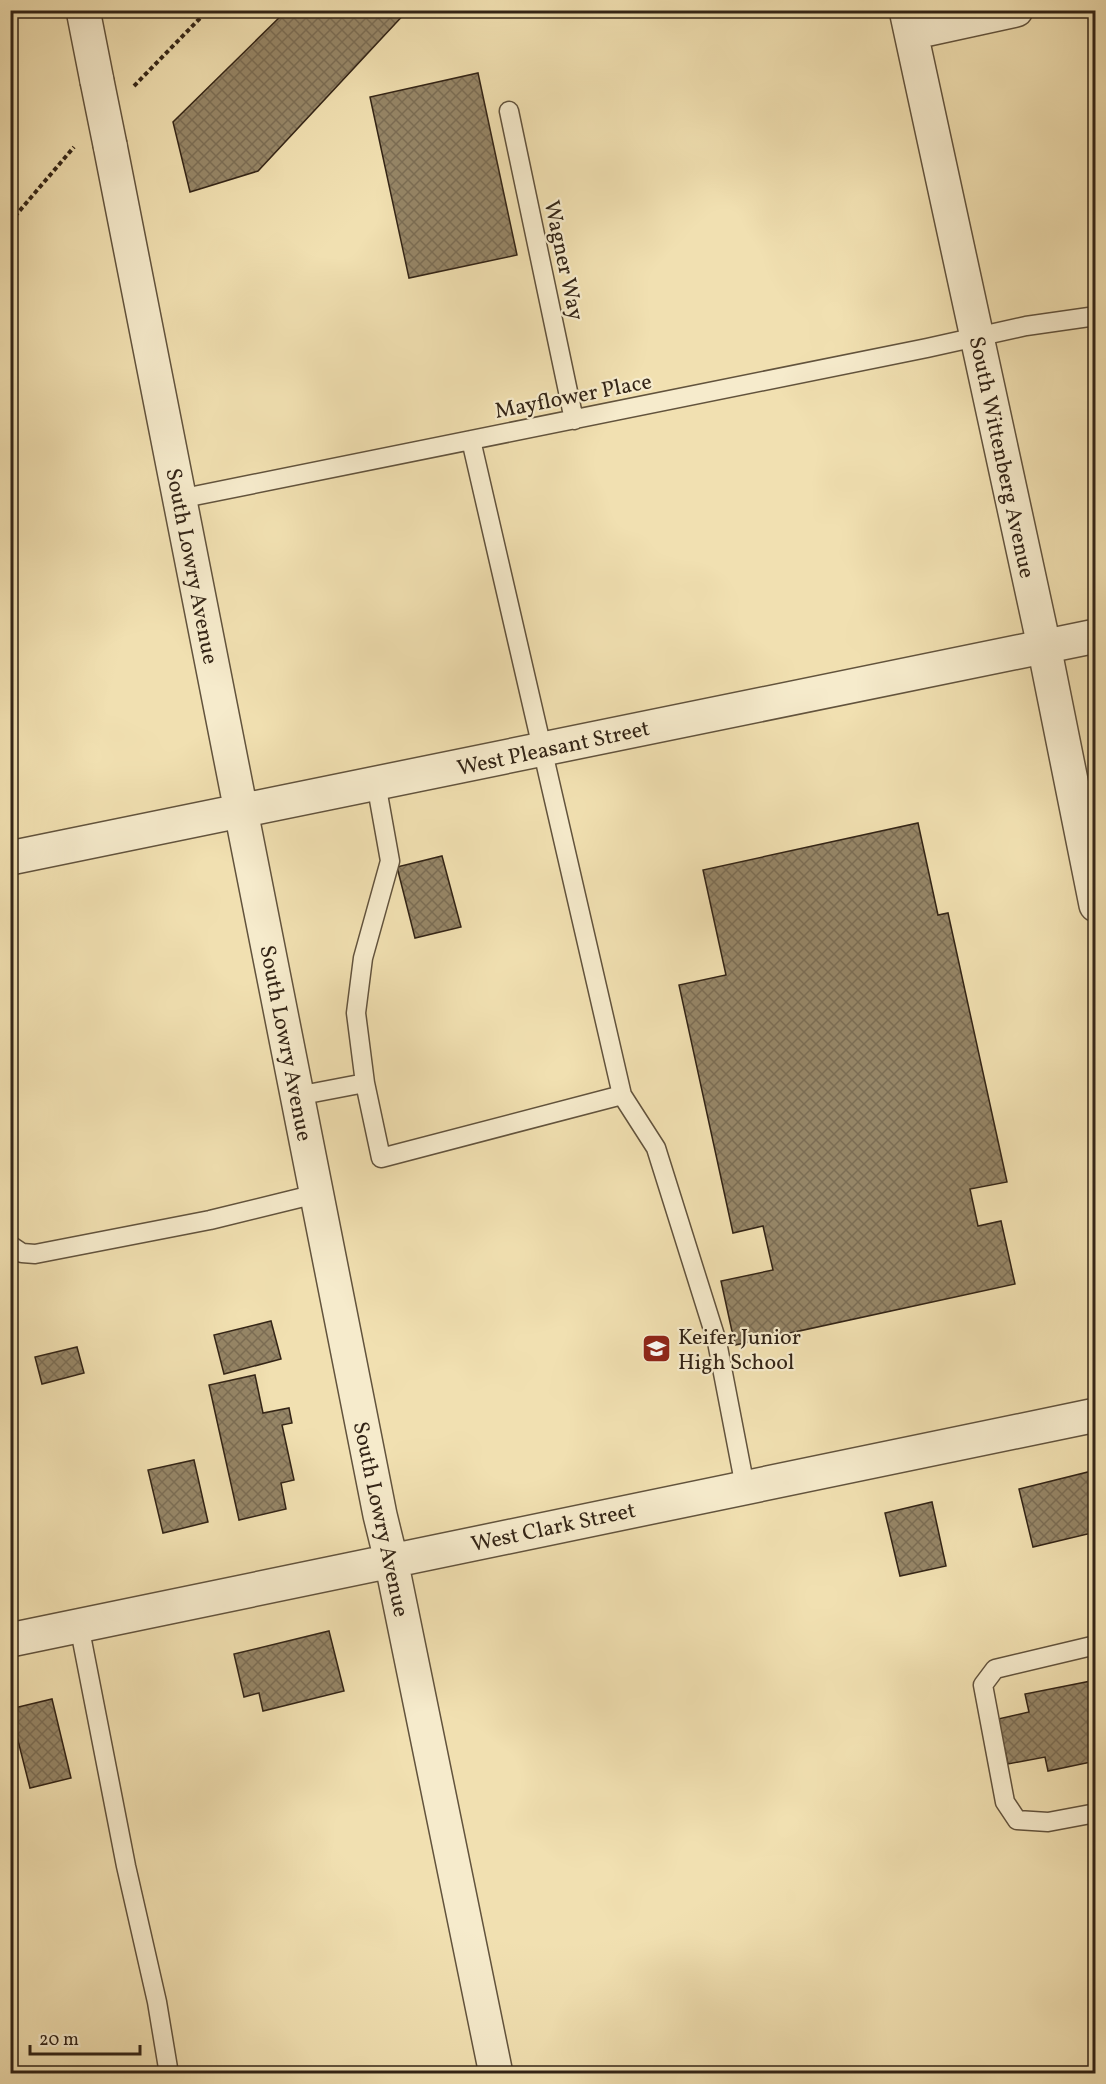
<svg xmlns="http://www.w3.org/2000/svg" width="1106" height="2084" font-family="Vollkorn,serif">
<style>
.building{fill:url(#building-cross-hatch);stroke:#332416;stroke-width:1.5}
.lines{fill:none;stroke-linecap:round;stroke-linejoin:round}
.service-casing{stroke:#62533d;stroke-width:21}
.minor-casing{stroke:#62533d;stroke-width:36}
.tertiary-casing{stroke:#62533d;stroke-width:36}
.path{stroke:#332416;stroke-width:4;stroke-dasharray:4.5 3;stroke-linecap:butt}
.service{stroke:#f6ebcc;stroke-width:18}
.minor{stroke:#f6ebcc;stroke-width:33}
.tertiary{stroke:#f6ebcc;stroke-width:33}
.tertiary-bridge-casing{stroke:#62533d;stroke-width:36;stroke-linecap:butt}
.tertiary-bridge{stroke:#f6ebcc;stroke-width:33}
.labels{text-anchor:middle;stroke-width:4.5;stroke-linejoin:round;paint-order:stroke}
.street-label{font-size:22px;fill:#332416;stroke:#f6ebcc}
.poi-label{font-size:22px;fill:#332416;stroke:#f6ebcc;text-anchor:start}
</style>
<defs>
<pattern id="building-cross-hatch" width="8" height="8" patternUnits="userSpaceOnUse" patternTransform="scale(1.5)"><rect width="8" height="8" fill="#968667"/><path d="M0 0l8 8M0 8l8-8" fill="none" stroke="#7b6d54"/></pattern>
</defs>
<rect width="100%" height="100%" fill="#f1e0b1"/>
<filter id="stains"><feTurbulence type="fractalNoise" baseFrequency=".00333" numOctaves="4"/><feColorMatrix values="0 0 0 0 .2 0 0 0 0 .09 0 0 0 0 .02 0 0 0 .5 -.17"/></filter>
<radialGradient id="worn" r=".72"><stop offset=".6" stop-color="#630" stop-opacity="0"/><stop offset="1" stop-color="#630" stop-opacity=".3"/></radialGradient>
<path class="building" d="M287,10H408L258,171L190,192L173,122Z
M478,73L517,255L409,278L370,97Z
M918,823L938,915L948,913L1007,1182L970,1189L978,1226L1001,1221L1015,1284L735,1345L721,1281L773,1270L763,1226L733,1233L679,985L726,975L703,870Z
M442,856L461,927L415,938L397,867Z
M271,1321L281,1359L224,1374L214,1335Z
M77,1347L84,1373L42,1384L35,1357Z
M255,1375L263,1413L289,1408L292,1423L282,1425L294,1480L281,1483L286,1509L239,1520L209,1385Z
M194,1460L208,1522L163,1533L148,1470Z
M1092,1471L1096,1480V1532L1033,1547L1019,1489Z
M932,1502L946,1566L900,1576L885,1513Z
M329,1631L344,1691L263,1711L259,1693L244,1697L234,1654Z
M1096,1680V1761L1048,1771L1045,1757L1008,1764L998,1719L1029,1712L1025,1694Z
M52,1699L71,1778L30,1788L10,1709Z"/>
<g class="lines">
<defs>
<path id="service" d="M509,111L574,420
M471,440L622,1095L656,1148L717,1342L745,1487
M179,499L927,348L1026,326L1096,316
M365,1083L381,1158L622,1095
M297,1096L365,1083L356,1013L363,958L390,861L376,783
M10,1245L22,1253L35,1254L210,1220L316,1194
M79,1625L126,1866L157,2002L169,2074
M1096,1645L995,1669L983,1685L1005,1802L1017,1820L1048,1822L1096,1813"/>
<path id="minor" d="M906,10L1044,646L1096,905
M911,33L1016,10
M241,811L380,1515L391,1560L496,2074
M10,1640L1096,1415"/>
<path id="tertiary" d="M83,10L97,81
M110,145L241,811
M10,858L1096,636"/>
</defs>
<use href="#service" class="service-casing"/>
<use href="#minor" class="minor-casing"/>
<use href="#tertiary" class="tertiary-casing"/>
<path class="path" d="M134,86L208,10
M10,222L74,147"/>
<use href="#service" class="service"/>
<use href="#minor" class="minor"/>
<use href="#tertiary" class="tertiary"/>
<defs>
<path id="tertiary-bridge" d="M97,81L110,145"/>
</defs>
<use href="#tertiary-bridge" class="tertiary-bridge-casing"/>
<use href="#tertiary-bridge" class="tertiary-bridge"/>
</g>
<defs>
<symbol id="school-square" viewBox="-11 -11 22 22"><rect x="-9" y="-9" width="18" height="18" rx="4" fill="#8f2418" stroke="#f6ebcc"/><path d="M0-5L7-2L0 1L-7-2ZM-4 1L0 2.5L4 1V4Q0 6-4 4Z" fill="#fff"/></symbol>
</defs>
<g fill-rule="evenodd">
<use href="#school-square" x="640" y="1332" width="33" height="33"/>
</g>
<g class="labels">
<g class="street-label">
<text transform="translate(565 260) rotate(78)" y="8">Wagner Way</text>
<text transform="translate(573 395) rotate(-11)" y="8">Mayflower Place</text>
<text transform="translate(1003 457) rotate(78)" y="8">South Wittenberg Avenue</text>
<text transform="translate(193 566) rotate(79)" y="8">South Lowry Avenue</text>
<text transform="translate(553 747) rotate(-12)" y="8">West Pleasant Street</text>
<text transform="translate(287 1043) rotate(79)" y="8">South Lowry Avenue</text>
<text transform="translate(382 1519) rotate(78)" y="8">South Lowry Avenue</text>
<text transform="translate(553 1526) rotate(-12)" y="8">West Clark Street</text>
</g>
<g class="poi-label">
<text x="678" y="1344">Keifer Junior<tspan x="678" dy="25">High School</tspan></text>
</g>
</g>
<rect width="1106" height="2084" fill="none" stroke="#f1e0b1" stroke-width="36"/>
<rect x="12" y="12" width="1082" height="2060" fill="none" stroke="#332416" stroke-width="3"/>
<rect x="18" y="18" width="1070" height="2048" fill="none" stroke="#332416" stroke-width="1.5"/>
<path d="M30 2045v9h110v-9" fill="none" stroke="#332416" stroke-width="3"/>
<text x="39" y="2045" font-size="18" fill="#332416" stroke="#f6ebcc" stroke-width="4.5" paint-order="stroke">20 m</text>
<rect width="100%" height="100%" filter="url(#stains)"/>
<rect width="100%" height="100%" fill="url(#worn)"/>
</svg>
